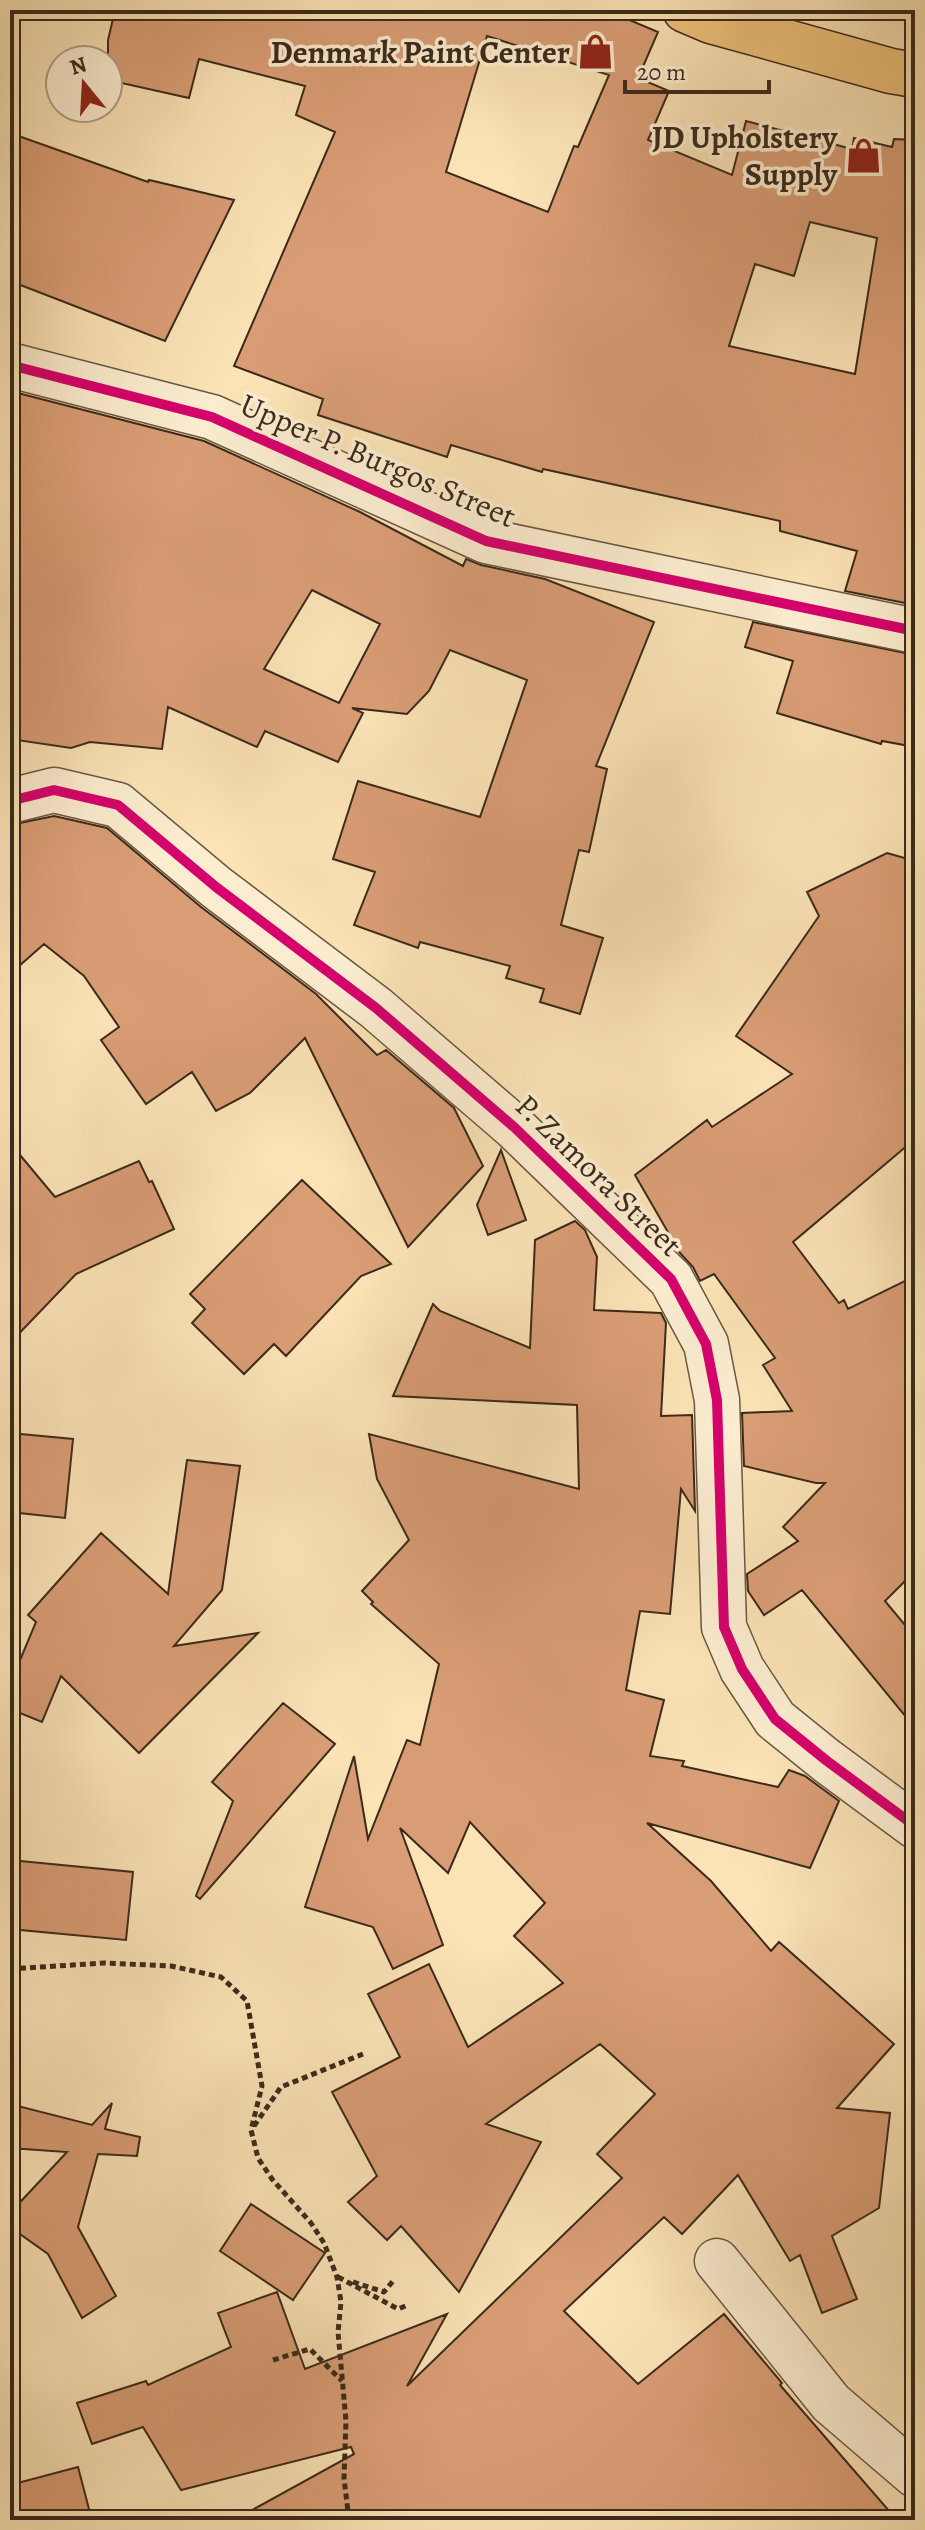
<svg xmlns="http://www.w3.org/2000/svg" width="925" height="2530" font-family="Alegreya,serif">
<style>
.building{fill:#d99d75;stroke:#3b2a1c;stroke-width:2;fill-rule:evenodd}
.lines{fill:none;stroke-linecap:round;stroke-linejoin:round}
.minor-casing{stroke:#6b5842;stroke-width:47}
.tertiary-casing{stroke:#6b5842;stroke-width:47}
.trunk-casing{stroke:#3b2a1c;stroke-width:47}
.path{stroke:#3b2a1c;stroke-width:5;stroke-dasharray:6 4;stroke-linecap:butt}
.minor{stroke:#fcedd0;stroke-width:44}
.tertiary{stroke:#fcedd0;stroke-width:44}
.trunk{stroke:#eec27b;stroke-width:44}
.cycleway-casing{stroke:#fcedd0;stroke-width:15}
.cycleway{stroke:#d6006c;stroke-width:10}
.labels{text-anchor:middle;stroke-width:7;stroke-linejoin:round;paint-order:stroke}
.poi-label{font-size:32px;font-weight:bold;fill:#3b2a1c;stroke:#fcedd0;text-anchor:end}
.street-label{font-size:32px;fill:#3b2a1c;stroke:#fcedd0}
</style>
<rect width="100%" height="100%" fill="#fbe3b6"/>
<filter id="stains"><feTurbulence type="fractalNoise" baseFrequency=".0025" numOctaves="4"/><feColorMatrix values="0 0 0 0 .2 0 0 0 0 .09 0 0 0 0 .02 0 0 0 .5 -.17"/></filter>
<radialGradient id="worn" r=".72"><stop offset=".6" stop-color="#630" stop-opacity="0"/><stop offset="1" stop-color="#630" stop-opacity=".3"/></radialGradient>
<path class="building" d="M115,10H178L221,20L223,10H606L658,32L638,78L669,91L648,140L732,175L746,121L852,149L854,138L892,147L894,139L915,140V605L845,591L857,551L780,531V521L543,469L542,472L451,445L447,457L318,415L323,399L234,366L335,132L296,115L305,86L199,59L189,98L108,80V40ZM487,36L609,75L578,147L574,146L548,212L446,172ZM810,222L877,238L855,374L729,346L755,264L794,276Z
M10,133L148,182L149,180L234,200L165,341L10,281Z
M10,391L204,441L360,512L463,566L466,559L481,565L545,579L654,622L596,766L607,769L589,852L579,850L561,925L603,938L580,1014L540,1002L544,989L506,978L510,966L420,942L418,948L354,925L375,872L333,859L358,781L480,817L527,680L450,650L429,691L407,714L352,708L363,713L338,762L265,731L257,747L168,707L162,749L90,742L71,748L10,739ZM312,590L380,624L339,703L264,669Z
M753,622L915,655V747L882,741L881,744L777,713L793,661L745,647Z
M54,816L107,828L201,907L316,994L377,1055L386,1050L454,1108L483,1166L408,1247L305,1038L250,1093L216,1111L192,1072L146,1104L101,1040L119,1027L84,976L44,944L10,974V825Z
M887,853L915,861V1139L793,1242L839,1303L844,1300L848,1309L915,1276V1571L885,1601L915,1637V1728L802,1590L764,1615L748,1591L747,1574L798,1541L783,1527L825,1483H816L744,1466L742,1413L792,1411L763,1365L775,1358L714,1274L700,1281L693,1267L680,1253L635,1175L707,1120L712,1127L792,1074L736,1036L819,916L807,892Z
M10,1143L55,1197L139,1161L149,1182L152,1181L174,1229L76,1274L10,1343Z
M501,1150L526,1220L488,1235L477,1205Z
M302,1180L391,1264L361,1276L286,1356L274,1344L244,1374L192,1323L205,1309L190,1294Z
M575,1221L585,1230L597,1257L594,1310L661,1313L666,1323L661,1416L692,1415L695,1511L681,1489L670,1614L640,1611L626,1690L664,1700L650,1756L684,1761L682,1766L778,1787L789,1770L805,1776L839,1801L810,1868L647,1823L711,1881L771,1951L779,1942L894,2044L837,2108L890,2113L879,2208L832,2236L857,2299L822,2313L800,2255L790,2261L738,2175L682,2234L664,2217L564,2311L638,2384L724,2314L782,2383L780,2385L897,2520H234L354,2454L351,2447L181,2490L143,2427L92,2444L77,2403L146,2381L148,2385L231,2347L218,2313L277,2292L305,2369L447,2314L407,2386L622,2178L597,2154L655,2094L600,2044L486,2124L541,2142L459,2292L401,2226L387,2240L348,2202L377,2176L332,2092L400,2057L368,1994L429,1964L468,2047L563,1983L514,1936L545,1903L470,1822L448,1873L400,1828L443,1945L393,1969L373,1927L305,1907L354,1756L368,1839L407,1740L420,1745L439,1664L371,1604L373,1602L362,1591L409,1540L377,1479L369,1434L579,1489L577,1405L393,1396L433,1304L440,1311L530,1348L535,1240Z
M10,1433L73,1439L65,1518L10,1512Z
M187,1460L240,1466L222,1590L174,1646L258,1633L139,1753L61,1676L42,1722L10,1709V1684L36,1622L28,1615L101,1533L168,1594Z
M283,1703L335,1744L200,1899L196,1896L233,1801L212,1782Z
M10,1860L133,1872L126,1940L10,1929Z
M112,2103L105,2129L140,2137L137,2156L98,2154L78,2227L116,2296L82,2318L48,2254L10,2227V2213L67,2152L10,2148V2104L92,2125Z
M251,2204L325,2253L293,2300L220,2251Z
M78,2467L90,2513L62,2520H10V2485Z"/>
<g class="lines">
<defs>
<path id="minor" d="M10,801L54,790L118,805L216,887L376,1008L514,1127L671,1279L706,1344L717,1400L724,1627L742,1669L775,1719L827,1761L915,1826
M717,2261L831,2403L915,2475"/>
<path id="tertiary" d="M10,365L212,417L486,541L915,631"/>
<path id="trunk" d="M685,10L711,21L891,71L915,75"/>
</defs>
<use href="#minor" class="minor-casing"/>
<use href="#tertiary" class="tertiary-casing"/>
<use href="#trunk" class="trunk-casing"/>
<path class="path" d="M10,1969L105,1963L171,1966L221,1977L247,2001L262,2086L251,2130L258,2158L272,2179L311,2223L324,2243L337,2277L341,2302L338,2332L346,2421L344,2478L349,2520
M254,2126L281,2087L363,2054
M338,2277L398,2309L408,2305
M353,2282L384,2292L393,2281
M273,2360L310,2349L342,2381"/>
<use href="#minor" class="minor"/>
<use href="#tertiary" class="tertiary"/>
<use href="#trunk" class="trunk"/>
<defs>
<path id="cycleway" d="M10,365L212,417L486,541L915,631
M10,801L54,790L118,805L216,887L376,1008L514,1127L671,1279L706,1344L717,1400L724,1627L742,1669L775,1719L827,1761L915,1826"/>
</defs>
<use href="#cycleway" class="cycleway-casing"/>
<use href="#cycleway" class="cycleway"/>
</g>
<defs>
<symbol id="shop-bare" viewBox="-9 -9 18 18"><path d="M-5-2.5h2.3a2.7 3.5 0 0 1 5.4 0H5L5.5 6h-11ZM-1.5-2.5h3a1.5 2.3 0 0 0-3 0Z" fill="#8f2418" stroke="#fcedd0" stroke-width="2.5" paint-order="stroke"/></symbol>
</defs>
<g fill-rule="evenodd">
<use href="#shop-bare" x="570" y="26" width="51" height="51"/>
<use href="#shop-bare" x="838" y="130" width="51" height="51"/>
</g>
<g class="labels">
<g class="poi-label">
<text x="570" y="63">Denmark Paint Center</text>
<text x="837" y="148">JD Upholstery<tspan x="837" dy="37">Supply</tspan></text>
</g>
<g class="street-label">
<text transform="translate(378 460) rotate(23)" y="11">Upper P. Burgos Street</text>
<text transform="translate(599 1175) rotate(44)" y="11">P. Zamora Street</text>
</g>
</g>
<rect width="925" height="2530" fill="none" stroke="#fbe3b6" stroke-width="40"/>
<rect x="12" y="12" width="901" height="2506" fill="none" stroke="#3b2a1c" stroke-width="4"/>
<rect x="20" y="20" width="885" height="2490" fill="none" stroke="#3b2a1c" stroke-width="2"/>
<g transform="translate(84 84) rotate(342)"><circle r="38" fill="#fcedd0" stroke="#af9f88" stroke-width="2"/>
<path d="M0-6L14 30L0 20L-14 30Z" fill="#8f2418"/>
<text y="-12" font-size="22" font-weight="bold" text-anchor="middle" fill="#3b2a1c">N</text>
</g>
<path d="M625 80v12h144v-12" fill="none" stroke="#3b2a1c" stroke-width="4"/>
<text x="637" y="80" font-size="24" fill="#3b2a1c" stroke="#fcedd0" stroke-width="6" paint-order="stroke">20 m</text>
<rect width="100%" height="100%" filter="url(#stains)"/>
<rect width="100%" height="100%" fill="url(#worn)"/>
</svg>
